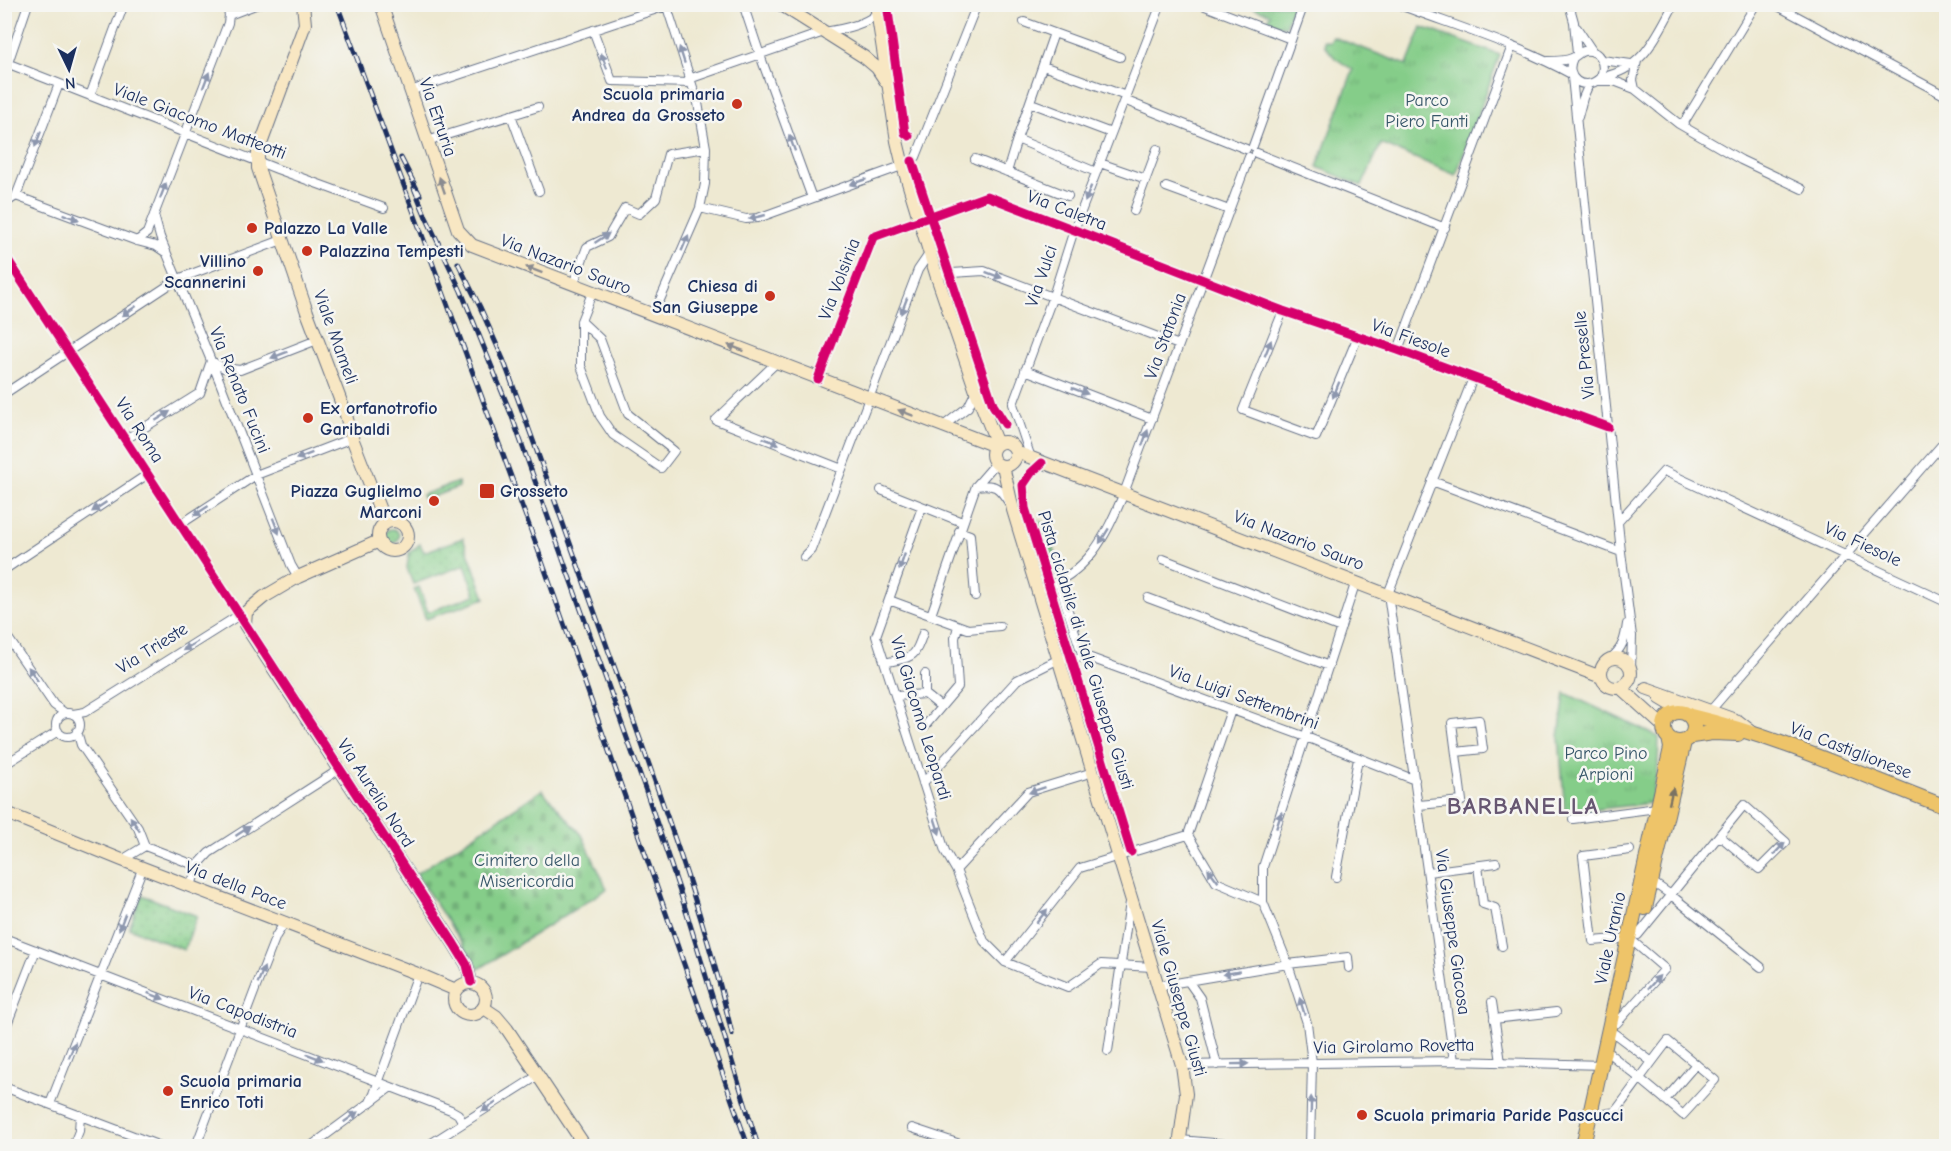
<svg xmlns="http://www.w3.org/2000/svg" width="1951" height="1151" font-family="'Comic Neue',sans-serif">
<style>
.grass{fill:url(#grass-dots);stroke:#507e74;stroke-width:1.5}
.cemetery{fill:url(#cemetery-stones);stroke:#507e74;stroke-width:1.5}
.park{fill:url(#park-tufts);stroke:#507e74;stroke-width:1.5}
.lines{fill:none;stroke-linecap:round;stroke-linejoin:round}
.street-casing{stroke:#657087;stroke-width:10}
.secondary-casing{stroke:#657087;stroke-width:14}
.primary-casing{stroke:#657087;stroke-width:16}
.street{stroke:#fff;stroke-width:8}
.secondary{stroke:#f8e7c3;stroke-width:12}
.primary{stroke:#eec469;stroke-width:14}
.rail-casing{stroke:#1b2f5e;stroke-width:5}
.rail{stroke:#f6f6f2;stroke-width:3;stroke-dasharray:9;stroke-linecap:butt}
.cycleway-casing{stroke:#f6f6f2;stroke-width:13}
.cycleway{stroke:#d6006c;stroke-width:9}
.oneway{fill:#8d97ae}
.oneway2{fill:#8a8b90}
.oneway3{fill:#7a7263}
.poi-dot{fill:#c8321e;stroke:#f6f6f2;stroke-width:2}
.labels{text-anchor:middle;stroke-width:5;stroke-linejoin:round;paint-order:stroke}
.poi-label{font-size:18px;font-weight:bold;fill:#1b2f5e;stroke:#f6f6f2;text-anchor:start}
.park-label{font-size:18px;fill:#365669;stroke:#f6f6f2}
.street-label{font-size:18px;fill:#1b2f5e;stroke:#f6f6f2}
.district-label{font-size:24px;font-weight:bold;letter-spacing:1.5px;fill:#675772;stroke:#f6f6f2}
</style>
<defs>
<pattern id="grass-dots" width="8" height="8" patternUnits="userSpaceOnUse" patternTransform="scale(1.5)"><rect width="8" height="8" fill="#85cd89"/><path d="M2 2h.1M6 6h.1" fill="none" stroke="#72b079" stroke-width="1.8" stroke-linecap="round"/></pattern>
<pattern id="cemetery-stones" width="16" height="16" patternUnits="userSpaceOnUse" patternTransform="scale(1.5)"><rect width="16" height="16" fill="#85cd89"/><path d="M2 7V4a2 2 0 0 1 4 0v3zM10 15v-3a2 2 0 0 1 4 0v3z" fill="#72b079"/></pattern>
<pattern id="park-tufts" width="24" height="20" patternUnits="userSpaceOnUse" patternTransform="scale(1.5)"><rect width="24" height="20" fill="#85cd89"/><path d="M3 7l-1-3M5 7V3M7 7l1-3M15 17l-1-3M17 17v-4M19 17l1-3" fill="none" stroke="#72b079"/></pattern>
</defs>
<rect width="100%" height="100%" fill="#f6f6f2"/>
<filter id="ink" filterUnits="userSpaceOnUse"><feTurbulence type="fractalNoise" baseFrequency=".0167" numOctaves="2"/><feDisplacementMap in="SourceGraphic" scale="12" xChannelSelector="R" yChannelSelector="G"/><feConvolveMatrix kernelMatrix="1 2 1 2 8 2 1 2 1" color-interpolation-filters="sRGB"/></filter>
<filter id="wash" filterUnits="userSpaceOnUse"><feTurbulence type="fractalNoise" baseFrequency=".008" numOctaves="4" result="noise"/><feDisplacementMap in="SourceGraphic" scale="24" xChannelSelector="R" yChannelSelector="G"/><feGaussianBlur stdDeviation="1.35" result="paint"/><feColorMatrix in="noise" values="0 0 0 0 0 0 0 0 0 0 0 0 0 0 0 0 0 1.4 0 .05"/><feComposite in="paint" operator="in"/></filter>
<g filter="url(#wash)">
<rect width="100%" height="100%" fill="#eee9d2"/>
<path class="grass" d="M458,482L459,487L424,500L422,495Z
M385 536a7 7 0 1 1 14 0a7 7 0 1 1-14 0Z
M463,538L485,598L426,619L414,589L419,587L428,612L475,595L465,565L413,584L407,568L409,553L420,544L424,552Z
M142,895L197,916L184,950L129,928Z"/>
<path class="cemetery" d="M542,790L582,835L607,889L479,969L416,874Z"/>
<path class="park" d="M1247,5H1293L1285,27L1267,21L1270,14Z
M1422,27L1500,55L1456,175L1381,144L1362,186L1317,167L1353,70L1335,58L1324,45V40L1330,42L1333,37L1407,65Z
M1032,517L1047,525L1061,572L1052,577Z
M1565,693L1659,737L1658,766L1651,803L1565,813L1559,737Z"/>
</g>
<g filter="url(#ink)">
<g class="lines">
<defs>
<path id="street" d="M743,4L760,55L812,198
M1200,4L1291,39
M1397,4C1455,26 1516,44 1571,74
M1569,4L1574,22L1577,54
M1774,4L1946,96
M229,15L258,4
M1024,22L1054,33
M1577,28L1593,52
M593,30L612,81L691,83
M1602,60L1631,64
M1548,61C1555,61 1565,61 1572,58C1577,56 1579,52 1584,51C1600,49 1607,65 1600,78C1584,93 1563,78 1573,58
M4,62L277,169L384,208
M8,63L28,4
M1043,66L1126,96
M1572,77L1621,552L1632,636L1631,669
M1602,77C1643,70 1656,37 1674,4
M689,79L824,32C838,30 864,25 875,15
M1597,81H1614L1635,89L1679,124L1741,160L1802,189
M1635,89L1633,80L1637,61
M410,91L666,6
M90,96L124,4
M1124,100L1246,149
M1031,103L1111,133
M511,115L539,191
M1578,117L1583,98L1589,84
M1679,124L1685,121L1756,4
M427,141L538,107
M1253,146L1304,4
M1256,153L1445,228
M975,159L1068,196
M1100,163L1146,179
M1007,172L1017,139
M1096,172L1017,139L1054,33L1120,57
M1166,187L1229,210
M16,196L137,241L156,246L165,252
M4,204L16,196L59,84
M700,208L746,219L758,218L910,163L916,157L977,4
M1134,211L1157,149
M154,215L160,237L219,380L291,565L298,577
M137,241L147,233L228,23L229,15L226,4
M4,254L244,624
M936,274L984,271L1179,345
M573,285L587,247L608,237L625,208L639,214L656,198L668,154L706,148
M1283,311L1243,410L1316,437L1358,336
M653,316L700,208L705,184L706,148L698,103L666,4
M581,321L600,339L628,414L674,451L661,468L613,435L600,416L581,366V321L592,293
M1398,350L1512,46
M776,363L716,420L842,469
M1025,370L1152,419
M818,379L873,237L987,196L1283,311L1398,350L1608,427
M4,394L178,279L282,240
M942,427L968,407L976,391
M126,439L200,393L211,361L224,368L240,370L317,340
M1031,458L1013,404L1053,296L1074,230L1161,4
M1432,481L1621,552
M976,486C995,483 999,487 1009,503
M881,490L962,522
M922,507L876,636L945,851L956,870
M1618,522L1664,471L1946,602
M181,524L256,475L352,438
M959,531L970,535L975,596
M804,557L811,550L918,270L929,254
M1163,559L1341,628
M4,570L148,474
M1059,583L1083,657
M1038,590C1088,574 1105,538 1124,493L1249,157
M1148,598L1329,666
M889,600L968,629L1000,626
M931,615L976,486L996,463
M4,632L54,705L65,713
M1610,659C1623,648 1625,639 1627,624
M885,663C912,656 914,661 923,633
M925,694L941,707
M896,696L925,694V674
M1231,710L1188,835L1216,882L1263,902
M1711,710L1946,440
M56 725a12 12 0 1 1 24 0a12 12 0 1 1-24 0Z
M73,714L85,712L244,612
M925,726L958,687L955,638L958,626
M77,731L81,745L138,828L145,846L197,866
M4,765L58,731
M1093,772L1028,792L956,870L984,941L1005,962L1068,987L1101,964L1152,967
M923,783L1017,680L1059,659L1088,657L1306,737L1415,780
M1419,805L1462,801L1452,723L1479,720L1483,749L1456,752
M1573,819L1657,808
M122,860L145,846
M1478,866L1483,904L1495,908L1502,946
M1428,872L1496,863
M1336,877L1358,759
M1648,879L1671,895L1761,967
M191,886L197,866L209,853L340,769
M1638,935L1744,805L1786,842L1759,869L1720,836
M4,938L451,1110L458,1114L463,1123
M1005,962L1080,868L1188,835
M1188,981L1200,998L1217,1065
M1158,986L1288,964L1348,957L1349,968
M1492,1002L1501,1062
M1494,1019L1556,1012
M1617,1023L1665,969L1629,938L1593,941L1583,856L1630,850
M4,1032L36,950
M1615,1034L1652,1062
M1108,1051L1130,902
M1454,1061L1388,594L1473,378
M1182,1065L1454,1061L1604,1065
M4,1087L160,1146
M1665,1100L1696,1064
M50,1104L143,867
M369,1104L374,1094L418,974
M1596,1116L1615,1112C1633,1088 1650,1064 1668,1041L1715,1080L1683,1115C1659,1094 1634,1074 1610,1054
M912,1128L966,1146
M1180,1140L1248,1146
M73,1146L79,1131L80,1115
M196,1146L256,987L276,936L285,922
M311,1146L391,1087
M427,1146L539,1075
M1310,1146L1312,1063L1307,1023L1288,964L1263,902V867L1356,581
M1787,1146L1789,1145"/>
<path id="secondary" d="M303,4L305,24L258,152V168L307,312L346,415L352,438L385,523
M381,4L458,230L472,245L995,446
M780,4L864,57L877,68L887,83
M876,4L897,141L903,166L936,274L976,391L997,444
M992 454a12 12 0 1 1 24 0a12 12 0 1 1-24 0Z
M1016,452L1601,677
M1003,466L1013,510L1182,1065L1186,1094L1179,1146
M378 536a15 15 0 1 1 30 0a15 15 0 1 1-30 0Z
M379,541L298,577L264,597L246,612L245,625L454,944L467,965L471,982
M1601 673a15 15 0 1 1 30 0a15 15 0 1 1-30 0Z
M1621,688L1664,727
M1646,688L1738,721L1752,732
M1660,698L1685,713
M4,812L122,860L418,974L456,990
M454 999a16 16 0 1 1 32 0a16 16 0 1 1-32 0Z
M484,1008L496,1016L507,1029L585,1146"/>
<path id="primary" d="M1664 727a15 15 0 1 1 30 0a15 15 0 1 1-30 0Z
M1691,716C1779,737 1862,775 1946,807
M1692,736L1712,733L1738,734
M1645,908L1684,742
M1583,1146L1671,748L1669,738"/>
</defs>
<use href="#street" class="street-casing"/>
<use href="#secondary" class="secondary-casing"/>
<use href="#primary" class="primary-casing"/>
<use href="#street" class="street"/>
<use href="#secondary" class="secondary"/>
<use href="#primary" class="primary"/>
<defs>
<path id="rail" d="M337,4L537,547L748,1146
M401,158L420,195
M414,188L426,217L461,291L511,414L647,794L682,898L758,1146
M458,263L480,307L503,359C544,468 582,578 622,688C662,802 705,916 732,1034"/>
</defs>
<use href="#rail" class="rail-casing"/>
<use href="#rail" class="rail"/>
<defs>
<path id="cycleway" d="M887,4L905,133L909,136
M912,161L993,405L1005,424
M4,254L454,944L467,965L471,982
M818,379L873,237L987,196L1283,311L1398,350L1608,427
M1042,463L1031,473L1023,485L1025,508L1131,852"/>
</defs>
<use href="#cycleway" class="cycleway-casing"/>
<use href="#cycleway" class="cycleway"/>
</g>
<defs><path id="oneway-solid" d="M-6-.8H1V-3.2L6.5 0L1 3.2V.8H-6Z" transform="scale(1.5)"/></defs>
<g class="oneway">
<use href="#oneway-solid" transform="translate(682 55) rotate(-108)"/>
<use href="#oneway-solid" transform="translate(604 61) rotate(-111)"/>
<use href="#oneway-solid" transform="translate(206 80) rotate(-69)"/>
<use href="#oneway-solid" transform="translate(38 139) rotate(111)"/>
<use href="#oneway-solid" transform="translate(792 143) rotate(-110)"/>
<use href="#oneway-solid" transform="translate(858 182) rotate(161)"/>
<use href="#oneway-solid" transform="translate(163 191) rotate(-69)"/>
<use href="#oneway-solid" transform="translate(1088 194) rotate(111)"/>
<use href="#oneway-solid" transform="translate(71 217) rotate(20)"/>
<use href="#oneway-solid" transform="translate(757 217) rotate(167)"/>
<use href="#oneway-solid" transform="translate(602 238) rotate(-34)"/>
<use href="#oneway-solid" transform="translate(685 243) rotate(-67)"/>
<use href="#oneway-solid" transform="translate(994 275) rotate(20)"/>
<use href="#oneway-solid" transform="translate(904 306) rotate(111)"/>
<use href="#oneway-solid" transform="translate(129 311) rotate(147)"/>
<use href="#oneway-solid" transform="translate(1268 348) rotate(-68)"/>
<use href="#oneway-solid" transform="translate(279 355) rotate(159)"/>
<use href="#oneway-solid" transform="translate(1336 390) rotate(112)"/>
<use href="#oneway-solid" transform="translate(1080 391) rotate(21)"/>
<use href="#oneway-solid" transform="translate(163 416) rotate(-32)"/>
<use href="#oneway-solid" transform="translate(1145 438) rotate(-70)"/>
<use href="#oneway-solid" transform="translate(771 441) rotate(21)"/>
<use href="#oneway-solid" transform="translate(304 456) rotate(159)"/>
<use href="#oneway-solid" transform="translate(99 507) rotate(146)"/>
<use href="#oneway-solid" transform="translate(201 511) rotate(147)"/>
<use href="#oneway-solid" transform="translate(276 526) rotate(69)"/>
<use href="#oneway-solid" transform="translate(1104 536) rotate(122)"/>
<use href="#oneway-solid" transform="translate(902 562) rotate(109)"/>
<use href="#oneway-solid" transform="translate(190 646) rotate(148)"/>
<use href="#oneway-solid" transform="translate(33 674) rotate(-124)"/>
<use href="#oneway-solid" transform="translate(1037 790) rotate(161)"/>
<use href="#oneway-solid" transform="translate(1279 820) rotate(-72)"/>
<use href="#oneway-solid" transform="translate(135 824) rotate(-123)"/>
<use href="#oneway-solid" transform="translate(937 826) rotate(72)"/>
<use href="#oneway-solid" transform="translate(243 831) rotate(-33)"/>
<use href="#oneway-solid" transform="translate(1779 849) rotate(-47)"/>
<use href="#oneway-solid" transform="translate(1213 875) rotate(-127)"/>
<use href="#oneway-solid" transform="translate(1042 916) rotate(-52)"/>
<use href="#oneway-solid" transform="translate(122 922) rotate(111)"/>
<use href="#oneway-solid" transform="translate(1231 973) rotate(170)"/>
<use href="#oneway-solid" transform="translate(261 975) rotate(-68)"/>
<use href="#oneway-solid" transform="translate(1654 982) rotate(-48)"/>
<use href="#oneway-solid" transform="translate(156 996) rotate(21)"/>
<use href="#oneway-solid" transform="translate(1302 1006) rotate(-107)"/>
<use href="#oneway-solid" transform="translate(72 1050) rotate(-68)"/>
<use href="#oneway-solid" transform="translate(315 1057) rotate(21)"/>
<use href="#oneway-solid" transform="translate(1240 1064) rotate(-1)"/>
<use href="#oneway-solid" transform="translate(1311 1105) rotate(-89)"/>
<use href="#oneway-solid" transform="translate(489 1107) rotate(148)"/>
<use href="#oneway-solid" transform="translate(351 1117) rotate(-36)"/>
</g>
<g class="oneway2">
<use href="#oneway-solid" transform="translate(442 185) rotate(-109)"/>
<use href="#oneway-solid" transform="translate(534 270) rotate(-159)"/>
<use href="#oneway-solid" transform="translate(736 348) rotate(-159)"/>
<use href="#oneway-solid" transform="translate(906 413) rotate(-159)"/>
</g>
<use class="oneway3" href="#oneway-solid" transform="translate(1671 796) rotate(-77)"/>
</g>
<g class="poi-dot">
<circle cx="737" cy="104" r="6"/>
<circle cx="252" cy="228" r="6"/>
<circle cx="307" cy="251" r="6"/>
<circle cx="258" cy="271" r="6"/>
<circle cx="770" cy="296" r="6"/>
<circle cx="308" cy="418" r="6"/>
<rect x="479" y="483" width="16" height="16" rx="3"/>
<circle cx="434" cy="501" r="6"/>
<circle cx="168" cy="1091" r="6"/>
<circle cx="1362" cy="1115" r="6"/>
</g>
<g class="labels">
<g class="poi-label">
<text x="725" y="100" text-anchor="end">Scuola primaria<tspan x="725" dy="21">Andrea da Grosseto</tspan></text>
<text x="264" y="234">Palazzo La Valle</text>
<text x="319" y="257">Palazzina Tempesti</text>
<text x="246" y="267" text-anchor="end">Villino<tspan x="246" dy="21">Scannerini</tspan></text>
<text x="758" y="292" text-anchor="end">Chiesa di<tspan x="758" dy="21">San Giuseppe</tspan></text>
<text x="320" y="414">Ex orfanotrofio<tspan x="320" dy="21">Garibaldi</tspan></text>
<text x="422" y="497" text-anchor="end">Piazza Guglielmo<tspan x="422" dy="21">Marconi</tspan></text>
<text x="500" y="497">Grosseto</text>
<text x="180" y="1087">Scuola primaria<tspan x="180" dy="21">Enrico Toti</tspan></text>
<text x="1374" y="1121">Scuola primaria Paride Pascucci</text>
</g>
<g class="park-label">
<text x="1427" y="106">Parco<tspan x="1427" dy="21">Piero Fanti</tspan></text>
<text x="1606" y="759">Parco Pino<tspan x="1606" dy="21">Arpioni</tspan></text>
<text x="527" y="866">Cimitero della<tspan x="527" dy="21">Misericordia</tspan></text>
</g>
<g class="street-label">
<text transform="translate(438 117) rotate(71)" y="6">Via Etruria</text>
<text transform="translate(200 121) rotate(21)" y="6">Viale Giacomo Matteotti</text>
<text transform="translate(1067 210) rotate(21)" y="6">Via Caletra</text>
<text transform="translate(566 264) rotate(21)" y="6">Via Nazario Sauro</text>
<text transform="translate(1041 276) rotate(-71)" y="6">Via Vulci</text>
<text transform="translate(839 279) rotate(-69)" y="6">Via Volsinia</text>
<text transform="translate(1165 336) rotate(-70)" y="6">Via Statonia</text>
<text transform="translate(336 337) rotate(70)" y="6">Viale Mameli</text>
<text transform="translate(1411 338) rotate(20)" y="6">Via Fiesole</text>
<text transform="translate(1584 355) rotate(-96)" y="6">Via Preselle</text>
<text transform="translate(240 390) rotate(68)" y="6">Via Renato Fucini</text>
<text transform="translate(140 430) rotate(57)" y="6">Via Roma</text>
<text transform="translate(1299 540) rotate(21)" y="6">Via Nazario Sauro</text>
<text transform="translate(1863 544) rotate(25)" y="6">Via Fiesole</text>
<text transform="translate(152 648) rotate(-32)" y="6">Via Trieste</text>
<text transform="translate(1086 650) rotate(73)" y="6">Pista ciclabile di Viale Giuseppe Giusti</text>
<text transform="translate(1244 697) rotate(20)" y="6">Via Luigi Settembrini</text>
<text transform="translate(921 718) rotate(73)" y="6">Via Giacomo Leopardi</text>
<text transform="translate(1851 750) rotate(21)" y="6">Via Castiglionese</text>
<text transform="translate(376 793) rotate(57)" y="6">Via Aurelia Nord</text>
<text transform="translate(236 885) rotate(21)" y="6">Via della Pace</text>
<text transform="translate(1453 932) rotate(82)" y="6">Via Giuseppe Giacosa</text>
<text transform="translate(1610 938) rotate(-78)" y="6">Viale Uranio</text>
<text transform="translate(1179 998) rotate(74)" y="6">Viale Giuseppe Giusti</text>
<text transform="translate(243 1012) rotate(21)" y="6">Via Capodistria</text>
<text transform="translate(1394 1046) rotate(-1)" y="6">Via Girolamo Rovetta</text>
</g>
<g class="district-label">
<text x="1523" y="814">BARBANELLA</text>
</g>
</g>
<rect width="1951" height="1151" fill="none" stroke="#f6f6f2" stroke-width="24"/>
<g transform="translate(69 69) rotate(175)" stroke="#f6f6f2" stroke-width="4.5" paint-order="stroke">
<path d="M0-4.5L10 22L0 15L-10 22Z" fill="#1b2f5e"/>
<text y="-9" font-size="16" font-weight="bold" text-anchor="middle" fill="#1b2f5e">N</text>
</g>
</svg>
